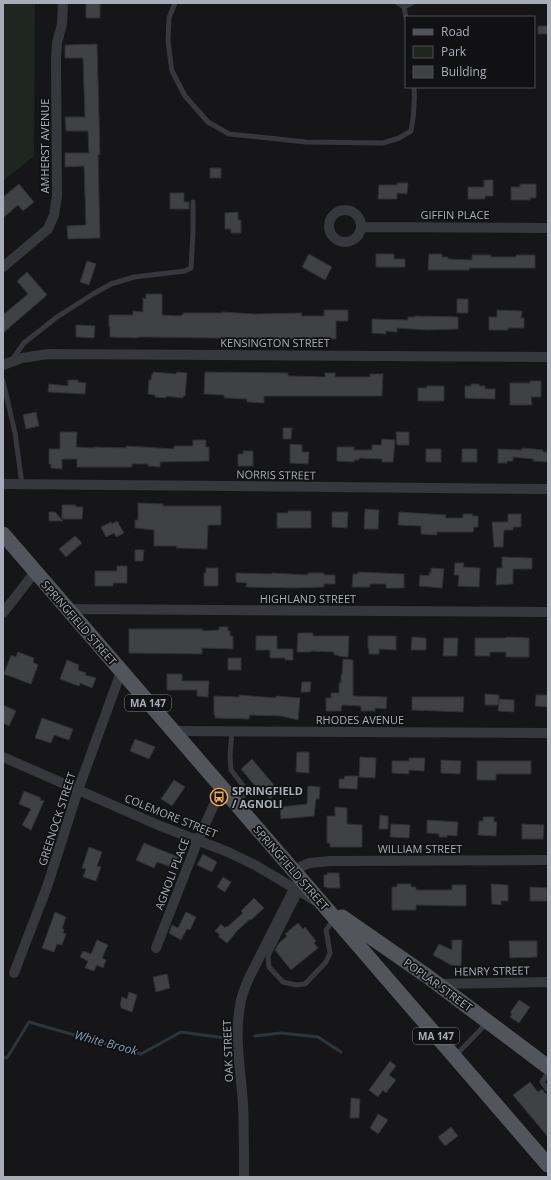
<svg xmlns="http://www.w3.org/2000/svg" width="551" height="1180" font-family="'Open Sans',sans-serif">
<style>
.green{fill:#1e261f}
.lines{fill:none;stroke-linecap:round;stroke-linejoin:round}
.stream{stroke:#2c353c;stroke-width:3}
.building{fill:#404145;stroke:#303034}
.lane{stroke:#37383d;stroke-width:5}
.street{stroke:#37383d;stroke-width:10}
.primary{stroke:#53555c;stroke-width:15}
.labels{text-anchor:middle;stroke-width:3.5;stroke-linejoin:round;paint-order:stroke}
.shield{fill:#111113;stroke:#7b7e86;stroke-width:1}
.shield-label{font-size:10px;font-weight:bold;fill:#a8adb8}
.street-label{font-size:11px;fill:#a8adb8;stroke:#111113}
.poi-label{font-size:11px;font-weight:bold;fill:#a8adb8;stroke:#111113;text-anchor:start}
.water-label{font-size:12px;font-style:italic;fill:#7f9bb3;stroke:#111113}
</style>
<rect width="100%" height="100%" fill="#161618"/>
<path class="green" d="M3,3H35L34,156L3,181Z"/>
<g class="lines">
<path class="stream" d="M255,1036L281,1033L318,1037L341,1052
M3,1057L7,1058L29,1022L141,1054L181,1032L225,1038"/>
</g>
<path class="building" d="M86,3H100V18H86Z
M538,26H548V34H538Z
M97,44L100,154L98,155L100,238L68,239L67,226L86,225L84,166L65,167V153H89L88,131H66L65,117H85L83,58H65V45Z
M210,168H221V178H210Z
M484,180H493V196H485V199H468V187H484Z
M397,183H408L407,194L397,193V199H378L379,185H397Z
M19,184L34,202L23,211L18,205L3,218V197Z
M520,184H536V198H530V200H511V187H520Z
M170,193H184V202H189V209H170Z
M238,212V220H241V233H231V229H225V213Z
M309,254L332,267L325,280L302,267Z
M376,254H394V259H405V267H376Z
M429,254H442V257H448V259L472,260V255H491V257H516V255H535V268H469V270H428Z
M87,261L96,264L89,285L80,282Z
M27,272L47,295L3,333V315L28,294L17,281Z
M146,294H162V315L181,316V315H183V313H222V312L254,314L302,313L301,316H324V310H348V321H336V339L312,338V339H282L145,337H138V338L110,337V327H109V315H133V311L143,312V298L146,299Z
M457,299H468V313H457Z
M497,310L522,311L521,318H524V328H508V330H489V317H497Z
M415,316L458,317V329L427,330L397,328V332L386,331V334L372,333V319L408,320V317H415Z
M76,325L95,326L94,338L76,337Z
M153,372L176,374L177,372L187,373L185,396H183V398L166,396V398L155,397V395L148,394L149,380H151L152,374L153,375Z
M205,372L288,373V376L325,377V373H335V377H370V374H383L382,396H264V403L247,402V399L224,398V395L204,394Z
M68,380H78V382L86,383L85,394L48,392L49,384L68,386Z
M530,381H541V397H531L532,405H510V383H530Z
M471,384H479V386H485V389H495V399L465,398V386H471Z
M427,386H444V401H418V388H427Z
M36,412L39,426L26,429L23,415Z
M283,428H292L291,439H283Z
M60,432H77L76,447L94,448V447L126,448V446L174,449V446H193V440H206V447H209V461L160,462V467L148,466V464H132V467H77V459H62V469L51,468V464H49V449H60Z
M396,432H409V445H397Z
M382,439L395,440L393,462H382V459L359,458V460H354V462L337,461V447H354V450H372V445H381Z
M290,444L302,445V452H309L308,464L290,463Z
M522,448L543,450V452H548V462L533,461L534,459L513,457V461H507V463H498V449L522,450Z
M426,449H441V462H426Z
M462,449H477V462H462Z
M243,451H253V466H238V454H243Z
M138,503L163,504V506H221V525H208L207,549L176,548L177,546H154V530L135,528V520H138Z
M62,505H76V507H83L82,519H62Z
M365,509L379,510L378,529H364Z
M288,511H311V528H277V513H288Z
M49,512H55L63,521H49Z
M332,512H348L347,528L332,527Z
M399,512L446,515L445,518H463V514H473L472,516H478V527H474L473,532H437V535L421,534V526L398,525Z
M508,514H521V527H513V530H504L503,547H494L492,522H508Z
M117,521L124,533L116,537L114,533L106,537L101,527L111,522L112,524Z
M75,536L82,543L66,557L59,549Z
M135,550H144L143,561H135Z
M502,557L532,558V569H513V584L496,585L497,568H502Z
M455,563H464L463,567L480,568L479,587L458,586L459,575H454Z
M117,566H127V583H113V586H95V571H117Z
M206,568H218V586H204V573H206Z
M431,568L444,569L442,588L419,586L420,575L429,576V573H431Z
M358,572L404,574V588H386V584H370V587H352L353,574H358Z
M236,573L272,574V573L308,575V573H324V575H335V584H324V587L292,588L246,587L247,583L236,582Z
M219,627H228V631H230V636H233V649L202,648V654L129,653V629H203L202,631L219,630Z
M298,633H313V636H349L348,657L338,656V655H334V652L311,651V652H297Z
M256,636H277V649H293V660H285V658H270V650H256Z
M368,636H396V650L379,649V654H369V648H368Z
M412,637L426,638V650H411Z
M506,637L529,638V657H506V652H490V656H475V638H506Z
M444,638H458L457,656H443Z
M18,652L34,658L33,662L38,665L31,684L4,674L11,655L16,657Z
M228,658H241V670H228Z
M343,659L353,660V696L387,697L386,709L375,708V711H361V706L342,705L341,711H326V698H331V693H339V683H341V675H342Z
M67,660L79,665L78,670L86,673L85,675L96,678L92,688L80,683L79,686L60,679Z
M167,674H182V681H209L208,697L197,696V690H167Z
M302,682H311L310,692H301Z
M485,694L499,695L498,705H485Z
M239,695L276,698V696L300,698L298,720L281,716L250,715L249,719L215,718V715H214V696L239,697Z
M536,695H548V707L535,706Z
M412,697H464L463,712L412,710Z
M499,699L514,700V712L498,711Z
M3,705L16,711L9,726L3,723Z
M42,718L73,729L69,740L54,735L51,743L35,738Z
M135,739L155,747L149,759L130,751Z
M297,752H309V773L296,772Z
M360,757L376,758L375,778L359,777Z
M409,758H425L424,771L409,770V774L392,773V761H409Z
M252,759L279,791L270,799L258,785L256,787L241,769Z
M441,760L461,761L460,774L441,773Z
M477,761H531V774H496V780H477Z
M345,776H358L357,789L339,788V779H344Z
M174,780L185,787L172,806L161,799Z
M308,786L320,787L319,799H316L314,816L281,819L280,807L307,804Z
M24,791L41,798L40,800L44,801L31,830L22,825L31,809L19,804Z
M335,807L347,808V824L362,825V847H330V843H327V816H335Z
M380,815L388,816V829H379Z
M483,817H494V822H497L496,836L478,835L479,821H483Z
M427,820L458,822L457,836L447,835V837H439V834L427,833Z
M391,824L410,825L409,838L390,837Z
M522,824L544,825L543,839H522Z
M144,843L178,857L173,868L157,862L154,868L136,860Z
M89,847L102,852L97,866L101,867L96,881L83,877L86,869L82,868Z
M203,854L217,862L212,872L197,865Z
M327,873H339L340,888H327V887H324V875H327Z
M223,877L231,882L225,892L217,887Z
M397,884H411V887H416V890H452V885H466V906L416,905V910H392V887H397Z
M491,884L508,885V901H501V905L492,904Z
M530,887L547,888V901H530Z
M254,898L264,908L251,920L250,919L238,930L227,943L218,936L220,935L215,931L221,924L225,928L226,926L227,927L243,913L241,911Z
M55,912L66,917L62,929H64L63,933L66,934L62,945L57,944L54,952L42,948Z
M186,912L196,917L190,930L187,929L181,940L169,933L172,925L178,928Z
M298,923L303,929L305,927L316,941L314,943L318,948L291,970L275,950L279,943L287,936L285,934Z
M97,940L108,945L102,958L106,960L103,968L97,965L94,971L85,968L88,961L80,957L83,951L91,954Z
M452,940H462L461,966L451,965L433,955L439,944L452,950Z
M509,941H537V957L510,958Z
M167,974L170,988L156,992L153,977Z
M129,992L137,995L132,1012L121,1008V1006L120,1005L122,997L127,999Z
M519,1000L530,1007L519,1023L510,1017L512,1014L510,1013Z
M390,1061L396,1066L389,1075L396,1080L386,1093L383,1090L378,1097L369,1090Z
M530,1082L538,1092L542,1089L545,1093L548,1094V1137L513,1095Z
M351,1098L360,1099L359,1118H350Z
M378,1114L388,1120L378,1134L370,1128Z
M451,1127L458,1136L445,1146L438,1137Z"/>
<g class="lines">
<path class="lane" d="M175,3L169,18L168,42L172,71L185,96L208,122L229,134L306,142L383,143L399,138L411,131C414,116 415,102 414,87
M398,3L404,7L406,17
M404,7L412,3
M11,361L24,343L57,317L93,294L111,284L134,277L185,271L191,268L193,231V202
M3,381L15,433L22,484
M232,732L230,755L231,770L248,792L236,802
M300,892L268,956L269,967L283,982L296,985L305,984L326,962L330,953L326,930L334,919
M455,1056L487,1023
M548,1073L542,1082L548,1090"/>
<path class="street" d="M329 226a16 16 0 1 1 32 0a16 16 0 1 1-32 0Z
M361,227L548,228
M3,267L48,229L54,215L57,196L56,59L57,43L62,24L63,3
M3,365L22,358L48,354L548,357
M3,484L548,489
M67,609L548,612
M3,613L35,572
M173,731L548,733
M3,757L158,825L228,852L255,865L316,901
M294,870L309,863L331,861L548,860
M156,948L198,840L222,787
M14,973L47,887L78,790L121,672
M437,984L548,982
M244,1177C244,1153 244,1128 243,1104C241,1072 234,1038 240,1006C241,996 245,987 249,978L294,889"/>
<path class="primary" d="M3,534L548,1165
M342,917L427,976L548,1067"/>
</g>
<defs>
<symbol id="bus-ring" viewBox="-11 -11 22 22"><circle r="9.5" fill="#111113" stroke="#f2b134" stroke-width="1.5"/><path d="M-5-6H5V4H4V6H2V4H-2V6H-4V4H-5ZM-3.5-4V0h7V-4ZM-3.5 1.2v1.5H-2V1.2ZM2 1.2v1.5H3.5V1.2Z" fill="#f2b134"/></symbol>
</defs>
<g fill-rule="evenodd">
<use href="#bus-ring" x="209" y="787" width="20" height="20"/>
</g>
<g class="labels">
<g class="shield">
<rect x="125" y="695" width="46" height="16" rx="3"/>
<rect x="413" y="1028" width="46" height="16" rx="3"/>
</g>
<g class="shield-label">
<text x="148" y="707">MA 147</text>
<text x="436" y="1040">MA 147</text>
</g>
<g class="street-label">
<text transform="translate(45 146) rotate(-90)" y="4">AMHERST AVENUE</text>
<text x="455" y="219">GIFFIN PLACE</text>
<text x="275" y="347">KENSINGTON STREET</text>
<text transform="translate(276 475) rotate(1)" y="4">NORRIS STREET</text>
<text x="308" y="603">HIGHLAND STREET</text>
<text transform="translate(79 623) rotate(49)" y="4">SPRINGFIELD STREET</text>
<text x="360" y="724">RHODES AVENUE</text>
<text transform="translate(171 816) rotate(22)" y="4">COLEMORE STREET</text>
<text transform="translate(57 819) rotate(-72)" y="4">GREENOCK STREET</text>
<text x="420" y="853">WILLIAM STREET</text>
<text transform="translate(291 868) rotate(49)" y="4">SPRINGFIELD STREET</text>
<text transform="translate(172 874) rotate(-69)" y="4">AGNOLI PLACE</text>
<text transform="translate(492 971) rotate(-1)" y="4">HENRY STREET</text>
<text transform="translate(438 985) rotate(36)" y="4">POPLAR STREET</text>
<text transform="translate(228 1051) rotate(-92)" y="4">OAK STREET</text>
</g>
<g class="poi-label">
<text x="232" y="795">SPRINGFIELD<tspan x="232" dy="13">/ AGNOLI</tspan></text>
</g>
<g class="water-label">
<text transform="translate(106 1043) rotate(15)" y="4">White Brook</text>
</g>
</g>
<rect width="551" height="1180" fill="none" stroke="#a8adb8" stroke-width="8"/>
<rect x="405" y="16" width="130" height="72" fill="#111113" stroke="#4d4f55"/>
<rect x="413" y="29" width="20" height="6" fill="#53555c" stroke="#4d4f55"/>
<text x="441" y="36" font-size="12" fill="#a8adb8">Road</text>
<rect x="413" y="46" width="20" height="12" fill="#1e261f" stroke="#4d4f55"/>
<text x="441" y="56" font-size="12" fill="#a8adb8">Park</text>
<rect x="413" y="66" width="20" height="12" fill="#404145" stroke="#4d4f55"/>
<text x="441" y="76" font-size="12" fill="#a8adb8">Building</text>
</svg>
